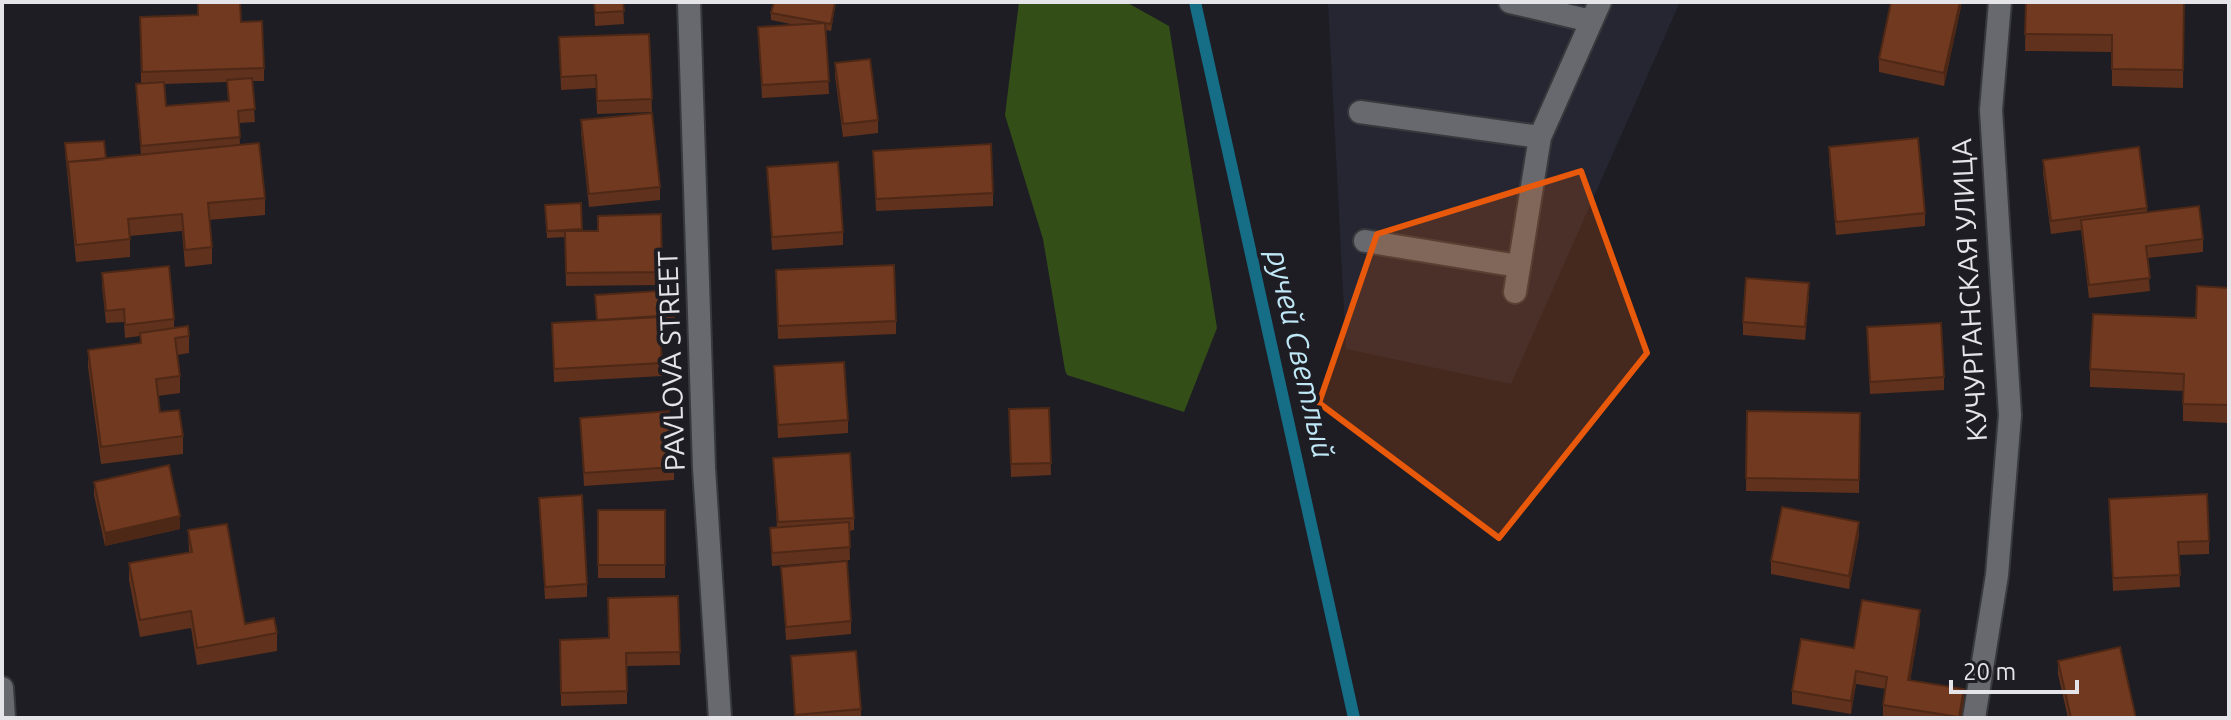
<svg xmlns="http://www.w3.org/2000/svg" width="2231" height="720" font-family="Ubuntu,sans-serif">
<style>
.built{fill:#252631}
.forest{fill:#344e18}
.lines{fill:none;stroke-linecap:round;stroke-linejoin:round}
.stream{stroke:#156d86;stroke-width:12}
.service-casing{stroke:#38393d;stroke-width:26}
.minor-casing{stroke:#38393d;stroke-width:26}
.tertiary-casing{stroke:#38393d;stroke-width:26}
.service{stroke:#68696f;stroke-width:22}
.minor{stroke:#68696f;stroke-width:22}
.tertiary{stroke:#68696f;stroke-width:22}
.wall{fill:#60311c;fill-rule:evenodd}
.shaded-wall{fill:#4e2816}
.building{fill:#703920;stroke:#4e2816;stroke-width:2}
.marked{fill:#e8590c;fill-opacity:0.2;stroke:#e8590c;stroke-width:6;stroke-linejoin:round}
.labels{text-anchor:middle;stroke-width:8;stroke-linejoin:round;paint-order:stroke}
.street-label{font-size:28px;fill:#e5e5e9;stroke:#1d1d23}
.water-label{font-size:30px;font-style:italic;fill:#bfe7f6;stroke:#1d1d23}
</style>
<rect width="100%" height="100%" fill="#1d1d23"/>
<path class="built" d="M1328,2H1680L1511,384L1346,349Z"/>
<path class="forest" d="M1019,2H1126L1169,26L1217,328L1184,412L1067,375L1065,370L1043,239L1005,115Z"/>
<g class="lines">
<path class="stream" d="M1195,2L1354,718"/>
<defs>
<path id="service" d="M1510,2L1591,21
M1360,112L1540,137
M1365,241L1518,266
M1515,292L1540,137L1600,2"/>
<path id="minor" d="M689,2L704,468L720,718
M1974,718L1997,575L2010,415L1991,110L2000,2"/>
<path id="tertiary" d="M2,688L4,718"/>
</defs>
<use href="#service" class="service-casing"/>
<use href="#minor" class="minor-casing"/>
<use href="#tertiary" class="tertiary-casing"/>
<use href="#service" class="service"/>
<use href="#minor" class="minor"/>
<use href="#tertiary" class="tertiary"/>
</g>
<path class="wall" d="M65,2H125L65,3Z
M594,2H647V3L623,4L624,24L595,26Z
M836,2L831,31L826,30L829,94L762,98L758,27L795,25L771,20V13Z
M1891,2H1962L1944,86L1879,72V59Z
M2026,2H2184L2183,88L2112,86V52L2025,51Z
M140,17L241,22L264,68V81H252L255,122L239,123L240,145L265,198V215L209,220L212,247V264L185,267L182,231L130,236V257L76,262L65,150L106,159L141,155L136,97V84L141,83ZM227,82L228,101L166,106L164,84Z
M649,34L652,112L597,114L596,88L561,90L559,37Z
M835,63L878,120V133L843,137L835,76Z
M581,120L660,187V200L589,207L581,133Z
M1829,147L1925,213V226L1836,235L1829,160Z
M873,151L993,193V206L876,211Z
M2043,160L2147,208V212L2203,239V252L2147,258L2150,291L2089,298L2081,230L2051,234L2043,173Z
M767,167L843,232V245L772,250Z
M581,203L582,231H598L661,214L662,285L566,286L565,237L547,238L545,205Z
M102,273L174,319V328L189,336V353L177,355L180,376V393L158,396L160,412L183,436V454L101,464L88,367V350L140,343V336L125,338L124,322L106,323L102,286Z
M776,283L896,321V334L778,339Z
M2229,288V423L2183,421V391L2090,387V369L2196,318Z
M674,290L675,322L660,323L662,376L554,382L552,323L597,320Z
M1809,296L1805,340L1743,335V322Z
M1867,327L1944,377V390L1870,394Z
M774,366L848,420V433L778,438Z
M1049,408L1051,475L1011,477L1009,409Z
M1747,411L1860,413L1859,493L1746,491Z
M580,418L674,467V480L584,486Z
M773,458L854,518V530L849,531L850,560L772,566L770,528H777Z
M94,482L180,529L105,546L94,495Z
M539,498L587,584V597L545,599Z
M2109,499L2209,541V554L2179,555L2180,587L2113,591Z
M598,510H665V578H598Z
M188,530L245,624L277,633V651L197,665L191,628L140,637L129,580V563L189,552Z
M1859,535L1849,589L1771,574V561Z
M781,567L851,621V634L786,640Z
M678,596L680,665L627,666V704L561,706L560,640L609,638Z
M1920,623L1910,680L1964,701L1961,718H1883V705L1886,689L1856,684L1851,714L1792,704V691L1854,648Z
M791,656L861,709V718H795Z
M2058,661L2136,718H2068L2058,674Z"/>
<path class="shaded-wall" d="M1960,2H1962L1944,86V73Z
M180,516V529L105,546V533Z
M1859,522V535L1849,589V576Z
M1920,610V623L1908,693V680Z
M1856,671V684L1851,714V701Z
M1964,689V701L1961,718H1959Z"/>
<path class="building" d="M198,2H240L241,22L262,21L264,68L142,72L140,17L198,15Z
M594,2H623L624,11L595,13Z
M774,2H835L831,24L771,13Z
M1891,2H1960L1944,73L1879,59Z
M2026,2H2184L2183,70L2112,69V35L2025,34Z
M825,23L829,81L762,85L758,27Z
M649,34L652,99L597,101L596,75L561,77L559,37Z
M870,59L878,120L843,124L835,63Z
M252,78L255,109L238,111L240,137L141,146L136,84L164,82L166,106L229,101L227,80Z
M652,113L660,187L589,194L581,120Z
M1918,138L1925,213L1836,222L1829,147Z
M104,141L106,159L68,162V172L65,143Z
M259,143L265,198L208,203L212,247L185,250L182,214L128,219L130,239L76,245L68,162Z
M991,144L993,193L876,199L873,151Z
M2139,147L2147,208L2051,221L2043,160Z
M838,162L843,232L772,237L767,167Z
M581,203L582,229L547,231L545,205Z
M2199,206L2203,239L2146,246L2150,278L2089,285L2081,220Z
M661,214L662,272L566,273L565,231H598V216Z
M894,265L896,321L778,326L776,270Z
M169,266L174,319L125,325L124,309L106,311L102,273Z
M1746,278L1809,283L1805,327L1743,322Z
M2197,286L2229,288V405L2183,404L2184,374L2090,369L2093,314L2196,318Z
M674,290L675,315L597,320L595,295Z
M659,317L662,363L554,369L552,323Z
M1941,323L1944,377L1870,382L1867,327Z
M188,326L189,336L175,338L180,376L156,379L160,412L179,410L183,436L101,447L88,350L141,343L140,333Z
M844,362L848,420L778,425L774,366Z
M1049,408L1051,463L1011,464L1009,409Z
M669,411L674,467L584,473L580,418Z
M1747,411L1860,413L1859,480L1746,478Z
M850,453L854,518L778,522L773,458Z
M169,465L180,516L105,533L94,482Z
M2207,494L2209,541L2178,542L2180,575L2113,578L2109,499Z
M582,495L587,584L545,587L539,498Z
M1782,507L1859,522L1849,576L1771,561Z
M598,510H665V565H598Z
M849,522L850,547L772,553L770,528Z
M227,524L245,624L274,618L277,633L197,648L191,611L140,620L129,563L192,552L188,530Z
M847,561L851,621L786,627L781,567Z
M678,596L680,652L626,653L627,691L561,693L560,640L609,638L608,598Z
M1862,600L1920,610L1908,680L1964,689L1959,717L1883,705L1887,677L1856,671L1851,701L1792,691L1801,639L1854,648Z
M2120,647L2136,718H2071L2058,661Z
M856,651L861,709L795,715L791,656Z"/>
<path class="marked" d="M1581,171L1647,353L1499,538L1319,403L1377,234Z"/>
<g class="labels">
<g class="street-label">
<text transform="translate(1969 290) rotate(-93)" y="10">КУЧУРГАНСКАЯ УЛИЦА</text>
<text transform="translate(671 361) rotate(-92)" y="10">PAVLOVA STREET</text>
</g>
<g class="water-label">
<text transform="translate(1300 354) rotate(77)" y="10">ручей Светлый</text>
</g>
</g>
<rect width="2231" height="720" fill="none" stroke="#e5e5e9" stroke-width="8"/>
<path d="M1951 680v12h126v-12" fill="none" stroke="#e5e5e9" stroke-width="4"/>
<text x="1963" y="680" font-size="24" fill="#e5e5e9" stroke="#1d1d23" stroke-width="6" paint-order="stroke">20 m</text>
</svg>
